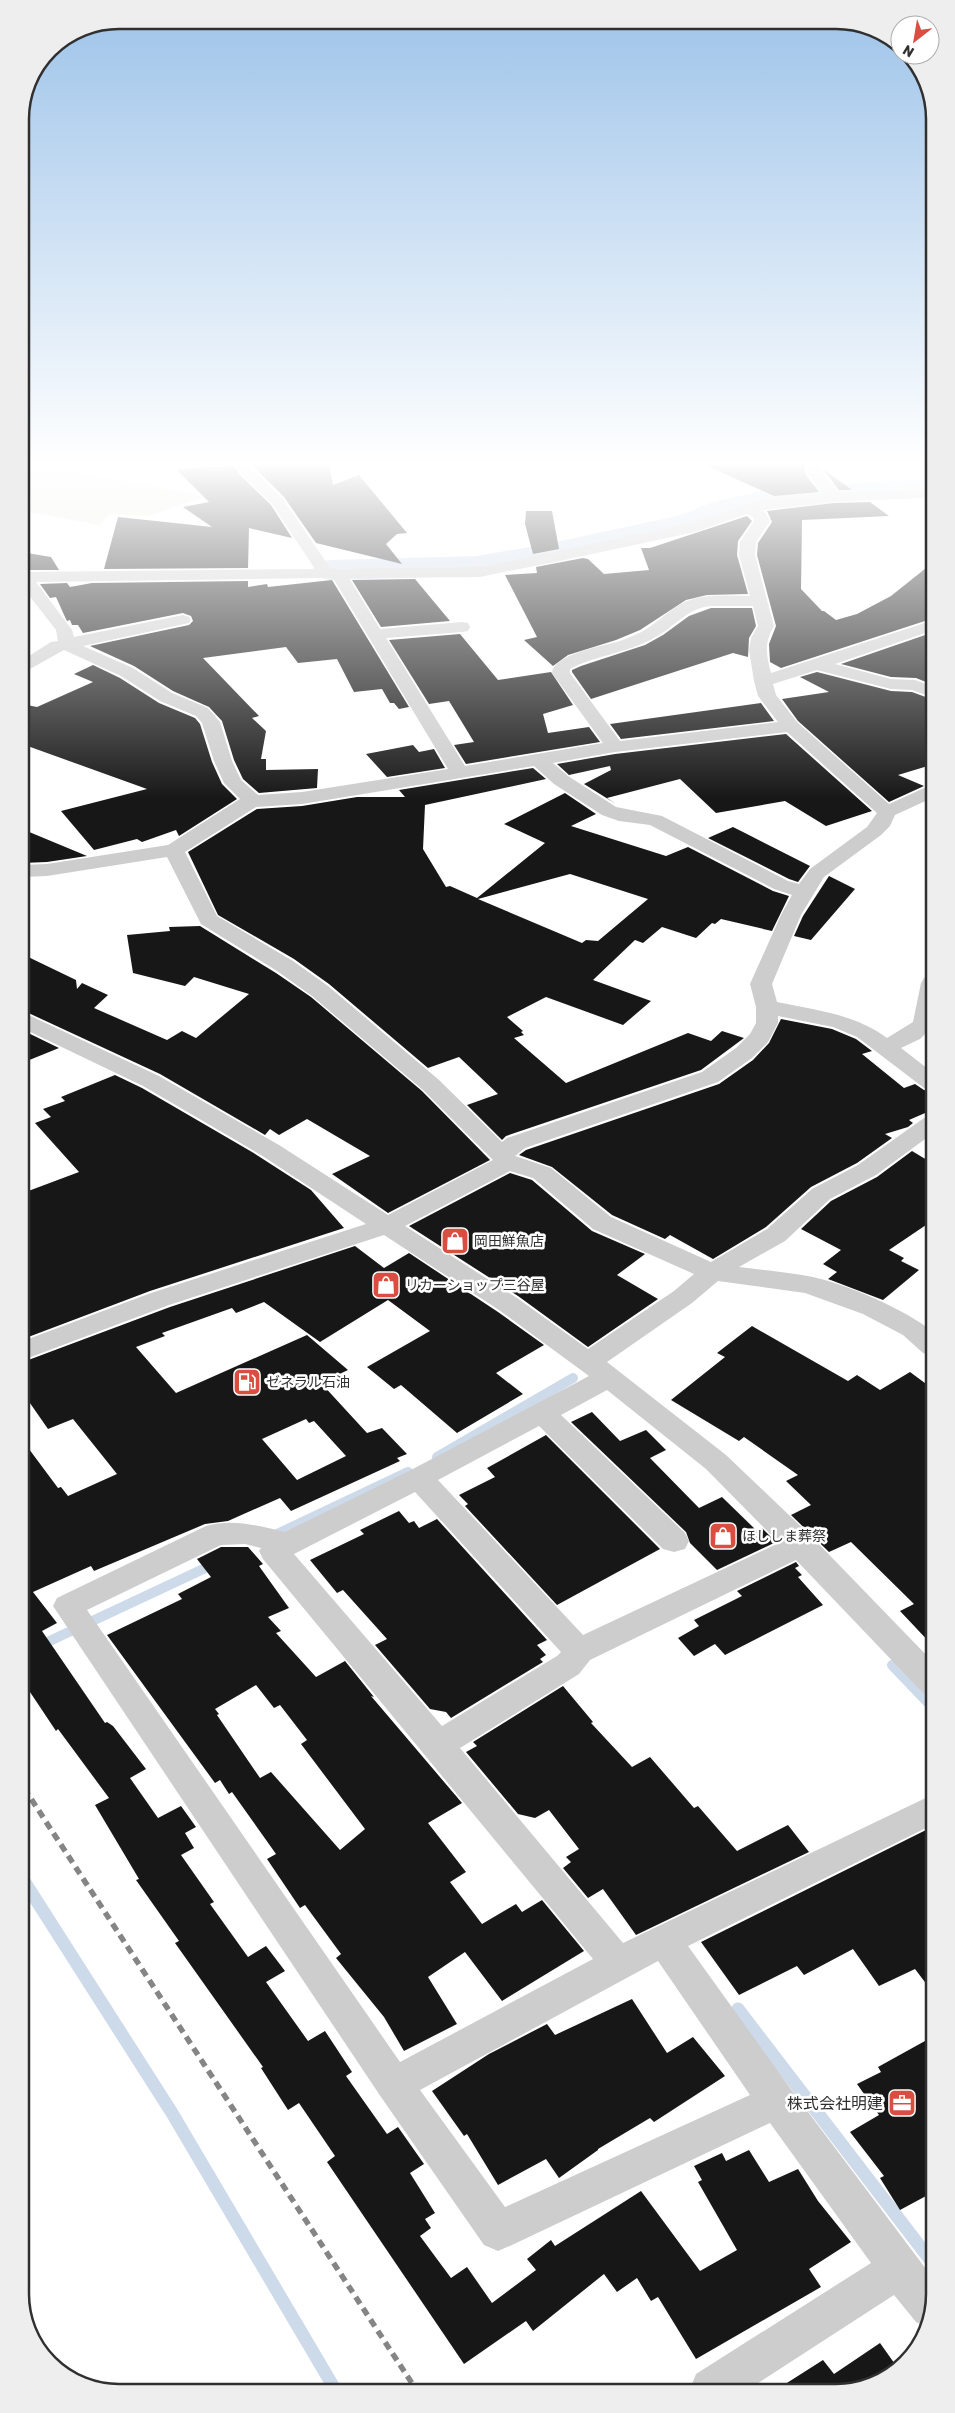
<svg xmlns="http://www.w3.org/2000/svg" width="955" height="2413" font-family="Rubik,'Noto Sans JP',sans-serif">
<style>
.green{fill:#e4ecdf}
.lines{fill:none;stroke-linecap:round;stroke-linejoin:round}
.stream-far1{stroke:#cddaea;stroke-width:10}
.stream{stroke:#cddaea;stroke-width:13}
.river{fill:#cddaea;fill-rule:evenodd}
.building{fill:#171717;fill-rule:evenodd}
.street{fill:#cdcdcd;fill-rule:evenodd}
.rail{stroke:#858585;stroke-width:5.5;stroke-dasharray:8 5.5;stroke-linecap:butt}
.labels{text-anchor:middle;stroke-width:5;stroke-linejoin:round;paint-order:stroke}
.poi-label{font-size:14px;fill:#303030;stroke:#fff;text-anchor:start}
.near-poi-label{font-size:16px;fill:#303030;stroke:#fff;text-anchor:end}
.rim{fill:none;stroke:#303030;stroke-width:2.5}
</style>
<rect width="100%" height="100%" fill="#fff"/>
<path class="green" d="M24,463L206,496L149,516L109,514L100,525L27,512Z"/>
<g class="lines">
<path class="stream-far1" d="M437,1457L573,1378
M273,1536L408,1472
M24,1653L214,1564
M892,1665L934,1709"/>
<path class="stream" d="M24,1881L172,2113L336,2391
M738,2009L935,2266"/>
<path class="river" d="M931,479V497L838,502L765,510L734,516L690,533L542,565L476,576L329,580L317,577L312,570L317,563L329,560L476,556L542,545L681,515L713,502L765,490L838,484Z"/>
</g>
<path class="building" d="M757,461H803L806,475L819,492L774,496L705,465Z
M309,463L310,465L329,464L333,485L359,475L407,533L397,534L386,544L402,564L316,543L284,497L252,465Z
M234,466L240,475L271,505L292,538L249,528L248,568L104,569L118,517L212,527L183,507L209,502L176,469Z
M823,469L852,490H839Z
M870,502L889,516L802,520L801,589L822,611H824L836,620L857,614L891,596L931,564V619L781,668L770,662L769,644L776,626L757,555L758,543L772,522L767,511L834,503Z
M526,511H552L559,549L533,554L525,524Z
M747,516L752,521L738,541L737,555L748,594L707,595L686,600L640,630L616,640L568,655L553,666L524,640L537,637L505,575L537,573L536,567L583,558L588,559L604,574L649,570L641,548H650Z
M21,552L51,557L59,570H28L21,558Z
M415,579L450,621L381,627L352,580Z
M332,580L409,707L399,709L394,703H390L382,689L354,692L337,659L298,663L286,647L203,658L259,716L252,718L266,731L261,759H266V770L318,769L317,788L259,793L243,779L234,760L222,721L209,707L173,691L134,666L90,646L189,625L193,621L191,616L183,613L83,633L78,625H72L70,620L67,621L65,617L56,597L50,598L40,584L67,583L70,587L92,583L248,581V587L267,584L268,587Z
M711,608H752L756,626L749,638L748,657L733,653L591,699L572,672V670L581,666L645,645L663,635L689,616Z
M931,633V684L916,678L891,677L841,664Z
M460,634L498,680L551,672L573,705L543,714L548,733L589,727L600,742L466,764L454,745L474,742L449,701L429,704L389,640Z
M93,665L120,678L159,703L195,718L200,724L212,762L222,784L237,799L179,836L176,830L142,842L137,839L94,850L61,811L147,789L22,744V704L37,707L93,682L74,674Z
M817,672L891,691L912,692L931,699V765L898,775L924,786L889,802L798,721L782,699L829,692L800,677Z
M761,703L774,721L621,739L610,724Z
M786,734L872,811L826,826L785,801L716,813L680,779L607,798L616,804L584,784L611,770L610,766L569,775L557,764L615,754Z
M413,745L419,752L434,749L445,768L387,777L366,754Z
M533,768L546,779L425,805L423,849L446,887L450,886L477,898L545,843L504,824L565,793L596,814L571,826L666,856L688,847L773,891L789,896L772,931L721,919L715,924L712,923L696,938L662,927L643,943L635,940L593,980L651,1001L623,1025L546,997L507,1017L523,1031L521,1032L524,1035L514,1038L566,1083L688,1033L711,1041L722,1031L744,1038L701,1070L506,1136L502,1140L467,1105L498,1094L459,1057L428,1068L329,984L294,959L218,915L188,852L257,809L302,806L357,797H405L399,790ZM570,874L648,899L598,941L586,940L582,943L478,899Z
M733,827L745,833L810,866L798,882L789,879L708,838Z
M22,829L87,856L47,862L22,863Z
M829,876L855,889L811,940L794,936L803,916Z
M200,926L276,973L311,997L422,1091L490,1160L388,1213L332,1174L370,1156L307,1119L279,1135L270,1129L265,1135L160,1074L22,1010V954L76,980L77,989L82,983L108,995L94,1008L167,1040L182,1031L196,1038L249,994L194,977L185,986L133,973L127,935L170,931L169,927Z
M781,1019L832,1029L856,1039L872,1051L862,1054L904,1088L915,1084L924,1090L932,1092V1110L909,1120L913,1123L908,1127L885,1134L892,1138L857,1163L811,1187L766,1227L713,1259L670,1235L665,1239L612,1215L552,1167L519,1155L526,1150L719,1084L753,1060L769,1043Z
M22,1030L59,1048L22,1063Z
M115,1075L142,1088L252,1152L311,1190L344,1228L150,1291L23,1339V1193L79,1172L35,1123L51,1117L43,1109L65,1101L61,1097Z
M912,1151L932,1163V1204L930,1205L926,1225L889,1250L904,1258L901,1261L919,1270L883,1300L828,1279L837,1272L823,1264L841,1250L801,1229L831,1201L877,1177Z
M510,1173L532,1180L592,1231L645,1254L617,1275L658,1299L588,1347L518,1296L409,1226Z
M355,1246L384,1268L409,1253L498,1312L544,1345L496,1373L523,1394L457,1433L401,1385L394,1389L367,1367L430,1331L388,1300L320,1342L264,1302L236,1313L232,1308L162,1333L165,1336L136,1347L176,1393L307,1335L348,1370L321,1383L367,1433L382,1428L407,1454L397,1458L400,1461L291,1511L280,1498L228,1521L205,1524L94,1571L91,1566L33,1592L57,1623L42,1631L105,1723L107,1722L113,1726L146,1769L130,1778L158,1818L181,1806L196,1827L185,1833L194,1848L181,1855L214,1902L210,1904L248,1957L266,1946L285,1971L266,1982L308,2041L325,2031L352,2072L346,2076L387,2134L398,2127L424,2164L410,2173L435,2213L425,2219L431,2228L420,2236L451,2278L467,2267L492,2303L536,2270L527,2259L551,2240L555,2246L641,2191L700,2271L737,2250L698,2182L702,2180L694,2166L722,2153L726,2161L749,2150L769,2182L798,2169L818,2201L851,2242L809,2269L821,2287L696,2359L658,2297L651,2301L637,2278L617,2292L604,2274L533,2331L526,2321L464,2364L327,2162L335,2156L299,2103L288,2110L261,2068L263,2067L175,1943L179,1941L136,1880L139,1879L95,1805L109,1798L58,1729L56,1731L24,1683L23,1441L58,1488L61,1487L68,1496L117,1474L73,1419L48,1429L23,1393V1362L170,1307ZM306,1419L309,1423L314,1421L346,1456L297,1480L262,1439Z
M752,1326L848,1381L857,1375L880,1390L910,1372L933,1389V1646L900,1611L914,1604L851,1542L829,1552L791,1515L811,1505L786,1481L798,1475L744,1437L739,1441L671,1400L725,1357L717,1353Z
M592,1412L620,1441L646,1430L666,1450L650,1458L699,1508L722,1497L757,1531L762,1528L776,1542L717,1570L690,1543L686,1532L571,1422Z
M546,1435L660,1549L557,1605L465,1506L468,1504L459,1495L495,1477L487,1468Z
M399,1511L409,1523L414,1521L419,1528L437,1519L547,1640L537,1645L546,1655L540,1659L543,1662L451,1718L446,1712L430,1709L375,1645L387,1639L343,1590L337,1593L310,1560L364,1534L360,1530Z
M221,1547H248L263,1564L259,1566L289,1608L268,1617L281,1631L276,1633L316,1677L345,1661L374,1697L371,1696L462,1803L428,1823L466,1872L450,1882L482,1924L516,1904L522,1912L542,1900L584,1951L502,2001L465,1952L428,1977L457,2024L404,2051L384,2017L336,1958L341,1954L305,1905L300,1908L267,1859L276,1854L232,1792L229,1794L220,1780L215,1783L107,1635L182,1599L178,1594L211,1577L197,1559ZM256,1685L274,1708L280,1705L307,1740L301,1744L365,1829L340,1850L271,1772L260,1778L217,1715L219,1714L215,1709Z
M796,1562L799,1566L795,1568L802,1575L798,1577L823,1605L725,1655L715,1644L694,1656L678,1638L699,1626L694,1620L742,1596L737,1591Z
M563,1686L593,1722L591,1723L632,1767L650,1757L694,1808L698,1806L737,1851L788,1825L809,1852L636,1935L603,1889L588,1898L563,1868L571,1862L566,1857L579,1849L549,1810L535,1818L518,1814L466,1752L477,1746L473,1742Z
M934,1826V1994L915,1969L879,1986L853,1949L804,1975L797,1966L739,1995L701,1942Z
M632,1999L667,2053L693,2037L725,2076L654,2122L650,2118L598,2149V2150L559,2178L546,2159L498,2185L467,2134L464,2136L432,2091L489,2054L547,2024L555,2035Z
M934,2036L935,2196H926L900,2210L880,2178L884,2176L850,2132L879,2115L857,2084L881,2072L878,2067Z
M880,2343L897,2367L868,2388H779L823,2360L834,2374Z"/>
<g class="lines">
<path class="street" d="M233,461H247L252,469L282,498L331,569L480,567L691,523L766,499L823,494L808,474L805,461H819L822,473L838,492L931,490V498L834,501L761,510L765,512L770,521L756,542L755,555L774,626C764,643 766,654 771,673L931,621V631L835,664L891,679L915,680L931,686V697L912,690L891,689L817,670L773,684L776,695L797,722L889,804L931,785L932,798L895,815L890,826L881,835L824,877L801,915L772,984L777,1002C815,1010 855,1014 887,1038L913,1022L921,983L924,978L932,976V1027L920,1039L901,1048L932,1072V1090L924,1088L857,1037L833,1027L778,1016V1023L768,1042L752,1058L718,1082L525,1148L515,1156L551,1168L611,1217L711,1262L767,1229L812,1189L858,1165L924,1118L932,1116V1134L876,1175L830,1199L785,1241L739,1267C762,1270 785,1272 808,1276C842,1282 907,1310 933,1332V1356L923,1353L903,1335L863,1314L805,1293L718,1281L692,1303L607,1362L726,1455L812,1537L934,1663V1696L923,1693L796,1560L590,1660L579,1674L460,1748L623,1943L934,1794V1824L688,1946L790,2088L935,2281V2295L924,2326L916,2322L894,2295L749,2389H690L696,2374L871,2263L770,2123L512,2245L498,2251L484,2245L381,2097L53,1606L57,1598L206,1526C234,1518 258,1526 285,1532L409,1471L589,1376L499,1310L384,1235L169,1305L23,1360V1341L151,1293L366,1224L261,1155L143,1086L22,1028V1012L159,1076L279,1145L388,1215L493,1160L423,1090L312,996L277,971L201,924L167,857L47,876L22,877V865L47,864L168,845L240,799L224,783L214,761L202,723L196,716L160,701L121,676L64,650L21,674V661L51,642L58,641L56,630L21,585V572L315,569L272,504L241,474ZM747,514L753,517L754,521L740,542L739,555L750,596C731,596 711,594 693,599C675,604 663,618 648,628C639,634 628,638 617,642C601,646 553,655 552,673L603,743L465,766L386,638L462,632L468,631L470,627L468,623L462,622L380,629L349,578L480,577L695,532ZM322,578H333L448,769L302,792L258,795L241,780L232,761L220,722L208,708L172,693L133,668L83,646L189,623L191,620L189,617L183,615L74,637L72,630L36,582ZM711,606H753L758,626L751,638L749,650L754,681L758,696L778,722L620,741L570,673V669C596,655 628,653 654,638C675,627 687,608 711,606ZM787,732L877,813L867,827L810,869L799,884L788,881L662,816L616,807L568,776L553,763L615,752ZM534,766L554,784L602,815L619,821L650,825L774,889L792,895L781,915L750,984L756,1007V1023L750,1034L736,1048L702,1072L507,1138L502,1142L439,1080L328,986L293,961L217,916L185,852L256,807L302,804ZM510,1171L533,1178L593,1229L694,1274L674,1291L588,1349L517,1298L405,1226ZM607,1390L706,1469L779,1543L583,1635L438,1480L539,1426L663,1549L674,1552L685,1549L689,1541L685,1533L561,1415ZM415,1492L561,1652L557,1656L442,1726L294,1554ZM245,1544L261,1548L259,1551L263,1559L593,1959L400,2062L87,1610L221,1545ZM658,1961L750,2095L505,2207L420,2090Z"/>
<path class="rail" d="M24,1788L417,2391"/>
</g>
<linearGradient id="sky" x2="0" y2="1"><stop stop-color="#9dc3e9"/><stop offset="0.58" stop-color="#fff"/><stop offset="1" stop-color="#fff" stop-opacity="0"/></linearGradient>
<rect width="955" height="799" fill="url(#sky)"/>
<defs>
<symbol id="shop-square" viewBox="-11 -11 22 22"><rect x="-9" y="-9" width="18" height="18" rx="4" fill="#d94e41" stroke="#fff"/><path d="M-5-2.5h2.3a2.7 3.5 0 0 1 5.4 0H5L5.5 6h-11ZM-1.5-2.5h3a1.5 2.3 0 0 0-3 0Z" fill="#fff"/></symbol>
<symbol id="fuel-square" viewBox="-11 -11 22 22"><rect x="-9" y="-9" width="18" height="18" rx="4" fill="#d94e41" stroke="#fff"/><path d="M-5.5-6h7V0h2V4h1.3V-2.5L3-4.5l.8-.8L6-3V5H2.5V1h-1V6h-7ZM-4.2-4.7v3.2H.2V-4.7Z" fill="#fff"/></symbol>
<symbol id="office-square" viewBox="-11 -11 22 22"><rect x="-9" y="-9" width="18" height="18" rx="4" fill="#d94e41" stroke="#fff"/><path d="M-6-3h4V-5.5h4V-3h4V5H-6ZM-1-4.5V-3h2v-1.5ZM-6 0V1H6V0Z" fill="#fff"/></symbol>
</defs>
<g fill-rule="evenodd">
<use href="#shop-square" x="439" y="1225" width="32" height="32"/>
<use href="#shop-square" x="370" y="1269" width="32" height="32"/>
<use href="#fuel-square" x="231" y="1366" width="32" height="32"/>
<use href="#shop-square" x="707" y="1520" width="32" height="32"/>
<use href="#office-square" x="886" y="2087" width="32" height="32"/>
</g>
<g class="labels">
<g class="poi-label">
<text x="474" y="1246">岡田鮮魚店</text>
<text x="405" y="1290">リカーショップ三谷屋</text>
<text x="266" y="1387">ゼネラル石油</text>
<text x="742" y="1541">ほししま葬祭</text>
</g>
<g class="near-poi-label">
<text x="883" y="2109">株式会社明建</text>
</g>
</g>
<path d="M0 0H955V2413H0ZM119 29H836A90 90 0 0 1 926 119V2294A90 90 0 0 1 836 2384H119A90 90 0 0 1 29 2294V119A90 90 0 0 1 119 29Z" fill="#eee" fill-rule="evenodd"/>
<path class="rim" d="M119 29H836A90 90 0 0 1 926 119V2294A90 90 0 0 1 836 2384H119A90 90 0 0 1 29 2294V119A90 90 0 0 1 119 29Z"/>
<g transform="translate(915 40) rotate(211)"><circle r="24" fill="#ffffff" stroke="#acacac"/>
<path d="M0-4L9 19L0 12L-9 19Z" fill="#d94e41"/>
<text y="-8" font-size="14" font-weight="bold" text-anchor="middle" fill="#303030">N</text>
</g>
</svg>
